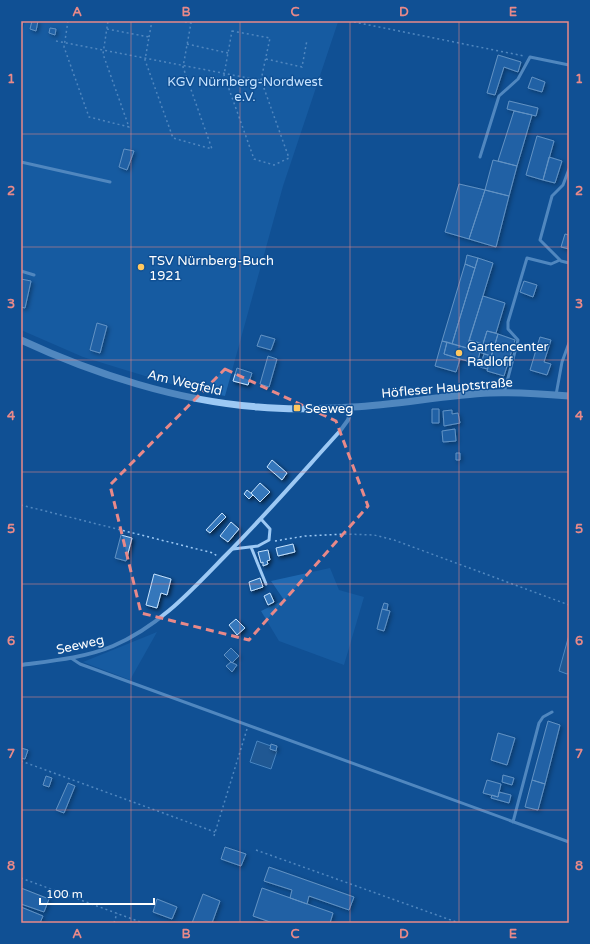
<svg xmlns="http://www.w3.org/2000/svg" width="590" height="944" font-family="'Varela Round',sans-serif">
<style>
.green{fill:#1e68b1}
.water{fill:#336293;stroke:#8ec5f7}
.building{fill:#3477bb;stroke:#c5e2fe;filter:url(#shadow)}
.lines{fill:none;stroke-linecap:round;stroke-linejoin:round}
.path{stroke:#9dc9f4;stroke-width:1.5;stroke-dasharray:2 3;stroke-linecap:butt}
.service{stroke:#9dc9f4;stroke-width:3}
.minor{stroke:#9dc9f4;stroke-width:4}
.tertiary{stroke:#9dc9f4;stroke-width:7}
.marked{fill:none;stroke:#e88989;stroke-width:3;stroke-dasharray:8 5;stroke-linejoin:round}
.grid{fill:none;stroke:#e88989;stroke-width:1;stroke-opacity:0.55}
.poi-dot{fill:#ffc85f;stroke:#105094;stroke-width:1.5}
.labels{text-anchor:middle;stroke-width:3;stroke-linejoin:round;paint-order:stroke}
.park-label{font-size:13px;fill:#c5e2fe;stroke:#105094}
.poi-label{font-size:13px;fill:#fff;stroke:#105094;text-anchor:start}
.street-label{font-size:13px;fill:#fff;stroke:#105094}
.neatline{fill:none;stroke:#e88989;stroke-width:1.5}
.grid-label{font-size:13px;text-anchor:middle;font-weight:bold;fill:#e88989}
</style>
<defs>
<filter id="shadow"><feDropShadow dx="2" dy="2" stdDeviation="2" flood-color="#0009"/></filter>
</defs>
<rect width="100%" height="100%" fill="#105094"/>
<path class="green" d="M25,21L338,22L283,186L225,396L181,387L83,357L21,330V37Z
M330,568L339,590L364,597L344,665L279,641L261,611L284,600L271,581Z
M157,632L130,680L83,662Z"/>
<path class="water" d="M569,635V673L567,674L559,671Z
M257,741L271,746L270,749L277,751L271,769L250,762Z"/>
<path class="building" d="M32,21H38L36,31L30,29Z
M50,28L56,29L55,35L49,33Z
M498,55L521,62L518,72L504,67L495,95L487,93Z
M532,77L545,82L542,92L528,88Z
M509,101L538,108L536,116L507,109Z
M514,111L532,115L517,166L498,161Z
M537,136L554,141L543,180L526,175Z
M124,149L134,151L127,170L119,167Z
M549,157L562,161L555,183L543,180Z
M493,160L517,166L509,196L485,190Z
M459,184L485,190L469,239L445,232Z
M485,190L509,196L496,247L469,239Z
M565,234L569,235V249L561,247Z
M467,255L478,258L475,268L465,264Z
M478,258L493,263L467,348L452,344Z
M465,264L475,268L452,344L442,341Z
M21,279L31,281L25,308L21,307Z
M524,281L537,285L533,297L520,292Z
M483,296L505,303L496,333L487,331L483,344L469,340Z
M97,323L107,326L100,353L90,350Z
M487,331L498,334L494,347L483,344Z
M498,334L515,340L504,376L487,371Z
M261,335L275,339L271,350L257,346Z
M540,337L551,340L544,362L551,364L547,375L530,370Z
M469,340L494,347L491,356L467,348Z
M442,341L447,342L444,354L460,359L456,372L435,366Z
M447,342L480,352L477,364L444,354Z
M484,354L491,356L487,369L480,367Z
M268,356L277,359L269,387L260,384Z
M237,368L252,373L248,385L233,381Z
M432,409H439V423H432Z
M452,410V414L458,413L460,423L444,426L443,411Z
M455,429L456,441L443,442L442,431Z
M456,453H460V460H456Z
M272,460L287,473L282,480L267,467Z
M260,483L270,492L260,502L251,493Z
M247,490L253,495L249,499L244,494Z
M222,513L226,517L210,533L206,530Z
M231,522L239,529L228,542L220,536Z
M121,535L132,538L126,561L115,558Z
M293,544L295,552L278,556L276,548Z
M268,550L270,560L267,561L268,564L263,566V562L261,563L258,552Z
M154,574L171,579L167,595L161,593L157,608L146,605Z
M260,578L263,587L251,591L249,582Z
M270,593L274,602L268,605L264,596Z
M384,603L388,604L387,610L382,609Z
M382,609L390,611L384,631L377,629Z
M236,619L245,628L237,635L229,625Z
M231,648L239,656L232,663L224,655Z
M231,662L237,665L232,672L226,666Z
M548,721L560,725L545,784L532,780Z
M498,733L515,738L507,765L491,760Z
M271,744L277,746L276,751L270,749Z
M21,748L28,750L25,759L21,758Z
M503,775L514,778L512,785L502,782Z
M46,776L52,778L49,787L43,785Z
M487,780L501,784L498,797L483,793Z
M532,780L545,784L538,810L525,807Z
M68,783L75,786L64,813L56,810Z
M499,792L511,795L509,803L491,798L492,795L498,797Z
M225,847L246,854L241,866L221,859Z
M269,867L354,897L349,910L309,896L307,904L290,898L292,890L264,881Z
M21,888L49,899L44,912L21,904Z
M262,888L333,913L330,923H273L253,916Z
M203,894L220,901L212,923H192Z
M157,899L177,907L172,919L153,912Z
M21,907L43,916L40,923H21Z"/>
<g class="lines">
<path class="path" d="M68,21L64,47L89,117L129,127L103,54L108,21
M180,21L191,23L183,67L212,149
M349,21L524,56
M107,29L149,37L145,60L173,138L212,149
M232,31L270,38L261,80L289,158L274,165L254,159L224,75Z
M149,37L152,21
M56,41L295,87
M187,44L228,53
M266,59L302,67L307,40
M21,505L213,553L217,556
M275,541L305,536L345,534L374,535L394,540L569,605
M21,761L215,832
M214,836L247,729
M256,850L459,923
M21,878L143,923
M114,923L117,913"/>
<path class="service" d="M21,25L22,21
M480,157L499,96L518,79L530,57L569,65
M21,162L110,182
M569,169L563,185L552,196L540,240L561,261L569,263
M21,271L34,275
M504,393L518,340L508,329V322L527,258L551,264L560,260
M556,395L562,362L569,343
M251,547L266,584
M233,549L258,546L269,540L270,529L261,519
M71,658L80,664L569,842
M513,822L539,723L543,717L552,712"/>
<path class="minor" d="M21,665C51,661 84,658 113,646C158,627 190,592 223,558C264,517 301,474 340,431L348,420L352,407"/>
<path class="tertiary" d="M21,340C94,374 178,401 258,407C289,410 321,409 352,407C398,405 444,395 490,393C516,392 543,394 569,396"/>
</g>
<path d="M0 0H590V944H0ZM225,369L336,421L368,506L249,640L141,613L110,485Z" fill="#105094" fill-opacity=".55" fill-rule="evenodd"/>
<path class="marked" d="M225,369L336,421L368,506L249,640L141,613L110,485Z"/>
<path class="grid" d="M131,21V923M240,21V923M350,21V923M459,21V923M21,134H569M21,247H569M21,360H569M21,472H569M21,584H569M21,697H569M21,810H569"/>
<g class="poi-dot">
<circle cx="141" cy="267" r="4"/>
<circle cx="459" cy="353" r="4"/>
<rect x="293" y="404" width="8" height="8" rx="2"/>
</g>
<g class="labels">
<g class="park-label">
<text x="245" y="86">KGV Nürnberg-Nordwest<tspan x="245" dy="15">e.V.</tspan></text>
</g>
<g class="poi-label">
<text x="149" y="265">TSV Nürnberg-Buch<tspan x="149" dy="15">1921</tspan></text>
<text x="467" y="351">Gartencenter<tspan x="467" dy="15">Radloff</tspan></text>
<text x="305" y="413">Seeweg</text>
</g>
<g class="street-label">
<text transform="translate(185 382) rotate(13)" y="5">Am Wegfeld</text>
<text transform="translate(447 387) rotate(-5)" y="5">Höfleser Hauptstraße</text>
<text transform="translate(80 644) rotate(-13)" y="5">Seeweg</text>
</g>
</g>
<rect width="590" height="944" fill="none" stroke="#105094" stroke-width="44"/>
<path d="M40 898v6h114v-6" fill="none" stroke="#ffffff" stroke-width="2"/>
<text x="46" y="898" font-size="12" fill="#ffffff" stroke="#105094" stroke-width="3" paint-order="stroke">100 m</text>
<rect x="22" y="22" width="546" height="900" class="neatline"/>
<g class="grid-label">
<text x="77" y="16">A</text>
<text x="186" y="16">B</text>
<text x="295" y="16">C</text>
<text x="404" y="16">D</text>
<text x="513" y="16">E</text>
<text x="11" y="83">1</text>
<text x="579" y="83">1</text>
<text x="11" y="195">2</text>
<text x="579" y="195">2</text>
<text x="11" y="308">3</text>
<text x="579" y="308">3</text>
<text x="11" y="420">4</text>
<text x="579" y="420">4</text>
<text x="11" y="533">5</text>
<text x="579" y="533">5</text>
<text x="11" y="645">6</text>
<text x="579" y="645">6</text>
<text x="11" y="758">7</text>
<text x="579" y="758">7</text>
<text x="11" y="870">8</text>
<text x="579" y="870">8</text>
<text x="77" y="938">A</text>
<text x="186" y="938">B</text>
<text x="295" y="938">C</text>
<text x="404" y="938">D</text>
<text x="513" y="938">E</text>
</g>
</svg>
